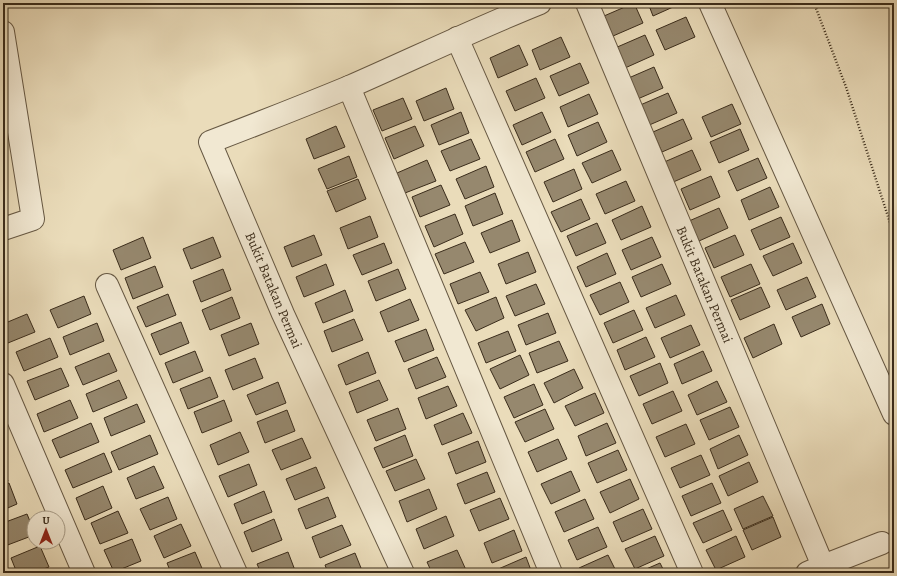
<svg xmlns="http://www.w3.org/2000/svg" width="897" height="576" font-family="Alegreya,serif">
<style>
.building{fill:#96886e;stroke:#3a2c1b}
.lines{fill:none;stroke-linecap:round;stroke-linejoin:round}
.minor-casing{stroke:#665843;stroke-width:24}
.path{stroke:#3a2c1b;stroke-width:2.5;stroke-dasharray:1 2;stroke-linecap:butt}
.minor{stroke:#f1e8d2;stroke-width:22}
.labels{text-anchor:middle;stroke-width:4;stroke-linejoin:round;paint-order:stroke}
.street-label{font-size:14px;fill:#3a2c1b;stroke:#f1e8d2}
</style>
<rect width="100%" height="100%" fill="#eadcba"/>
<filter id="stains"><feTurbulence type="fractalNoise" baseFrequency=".005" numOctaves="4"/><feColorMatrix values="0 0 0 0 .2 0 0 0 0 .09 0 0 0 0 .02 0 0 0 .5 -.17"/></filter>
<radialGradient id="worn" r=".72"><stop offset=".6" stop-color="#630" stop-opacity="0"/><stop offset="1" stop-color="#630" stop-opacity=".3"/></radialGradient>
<path class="building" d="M634,3L643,23L613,36L604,16Z
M648,3H682L653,16Z
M686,17L695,37L665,50L656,30Z
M645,35L654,55L625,68L615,48Z
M561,37L570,57L540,70L532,50Z
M519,45L528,65L498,78L490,58Z
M580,63L589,83L559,96L550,76Z
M654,67L663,88L633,101L624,80Z
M536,78L545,98L515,111L506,91Z
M446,88L454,109L424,121L416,101Z
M668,93L677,113L647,126L638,106Z
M589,94L598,114L568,127L560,107Z
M403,98L412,119L382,131L373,110Z
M732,104L741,124L711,137L702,117Z
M461,112L469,133L439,145L431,125Z
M542,112L551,132L522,145L513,125Z
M683,119L692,139L662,152L653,132Z
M598,122L607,142L577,156L568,135Z
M336,126L345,147L314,159L306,139Z
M415,126L424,146L394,159L385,138Z
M740,129L749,150L719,163L710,142Z
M471,139L480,159L450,171L441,151Z
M555,139L564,159L535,172L526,152Z
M612,150L621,170L592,183L582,163Z
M692,150L701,170L671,183L662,163Z
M349,156L357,177L327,189L318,169Z
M758,158L767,178L737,191L728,171Z
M427,160L436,181L405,193L397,173Z
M486,166L494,187L465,199L456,179Z
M574,169L582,189L553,202L544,182Z
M711,176L720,197L690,210L681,189Z
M358,179L366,199L336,212L327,191Z
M626,181L635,201L605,214L596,194Z
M441,185L450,205L420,217L412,197Z
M770,187L779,207L749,220L741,200Z
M495,193L503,214L473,226L465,206Z
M581,199L590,219L561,232L551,212Z
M642,206L651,227L621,240L612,220Z
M719,208L728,228L699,241L689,221Z
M455,214L463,234L434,247L425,226Z
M370,216L378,237L348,249L340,228Z
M781,217L790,237L760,250L751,230Z
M512,220L520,241L490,253L481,233Z
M597,223L606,243L576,256L567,236Z
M314,235L322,255L292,267L284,247Z
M735,235L744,255L714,268L705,248Z
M143,237L151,258L121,270L113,250Z
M213,237L221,257L191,269L183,249Z
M652,237L661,257L631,270L622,250Z
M465,242L474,262L444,274L435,254Z
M384,243L392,263L362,275L353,255Z
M793,243L802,263L773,276L763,256Z
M528,252L536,272L506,284L498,264Z
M607,253L616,274L586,287L577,267Z
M326,264L334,285L304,297L296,277Z
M662,264L671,284L641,297L632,277Z
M751,264L760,284L730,297L721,277Z
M155,266L163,287L133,299L125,278Z
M223,269L231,290L201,302L193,281Z
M398,269L406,289L376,301L368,281Z
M480,272L489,292L458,304L450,284Z
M807,277L816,297L786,310L777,290Z
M620,282L629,302L600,315L590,295Z
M536,284L545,304L515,316L506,296Z
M761,287L770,307L740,320L731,300Z
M345,290L353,311L323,323L315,303Z
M168,294L176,315L146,327L137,307Z
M676,295L685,315L655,328L646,308Z
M84,296L91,314L58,328L50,310Z
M232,297L240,318L210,330L202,310Z
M496,297L504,318L476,331L465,310Z
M410,299L419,320L388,332L380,312Z
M822,304L830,324L801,337L792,317Z
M634,310L643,330L613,343L604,323Z
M548,313L556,333L526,345L518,325Z
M27,314L35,332L3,345V324Z
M354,319L363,340L332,352L324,331Z
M181,322L189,343L160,355L151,334Z
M97,323L104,341L70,355L63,337Z
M251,323L259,344L229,356L221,335Z
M774,324L782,344L753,358L744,338Z
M691,325L700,345L670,358L661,338Z
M426,329L434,350L404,362L395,341Z
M508,331L516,351L486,363L478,343Z
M646,337L655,357L625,370L617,350Z
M50,338L58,357L24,371L16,352Z
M559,341L568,361L537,373L529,353Z
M195,351L203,371L173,383L165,363Z
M703,351L712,371L682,384L674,364Z
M368,352L376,373L346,385L338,365Z
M109,353L117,371L83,385L75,367Z
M520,355L529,375L500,389L490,369Z
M437,357L446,377L416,389L408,369Z
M255,358L263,378L233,390L225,370Z
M660,363L668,383L639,396L630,376Z
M61,368L69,386L35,400L27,381Z
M574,369L583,388L554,403L544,383Z
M210,377L218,397L188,409L180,389Z
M119,380L127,398L93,412L86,394Z
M379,380L388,400L357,413L349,392Z
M717,381L727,402L697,415L688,395Z
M278,382L286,403L256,415L247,395Z
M534,384L543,405L514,418L504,397Z
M448,386L457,406L426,419L418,398Z
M673,391L682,411L652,424L643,404Z
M595,393L604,413L575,426L565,406Z
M70,400L78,418L44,432L37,414Z
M224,400L232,421L202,433L194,412Z
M137,404L145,422L111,436L104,418Z
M730,407L739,427L709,440L700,420Z
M398,408L406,429L376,441L367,420Z
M545,409L554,429L525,442L515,422Z
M287,410L295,431L265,443L257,422Z
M463,413L472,433L442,445L434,425Z
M91,423L99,442L60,458L52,440Z
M607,423L616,443L586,456L578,436Z
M686,424L695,444L665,457L656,437Z
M240,432L249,452L218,465L210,445Z
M150,435L158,454L119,470L111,452Z
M405,435L413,456L383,468L374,448Z
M739,435L748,455L718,469L710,449Z
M302,438L311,458L281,470L272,450Z
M558,439L567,459L537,472L528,452Z
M478,441L486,462L456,474L448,453Z
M618,450L627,470L597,483L588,463Z
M104,453L112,472L73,488L65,470Z
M701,455L710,475L680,488L671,468Z
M416,459L425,479L395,491L386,471Z
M749,462L758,482L728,496L719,476Z
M249,464L257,485L228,497L219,476Z
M154,466L164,488L136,499L127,478Z
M316,467L325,488L295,500L286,479Z
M3,468L8,481L3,483Z
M571,471L580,491L551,504L541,484Z
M487,472L495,492L465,504L457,484Z
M630,479L639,499L610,513L600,492Z
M9,483L17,504L3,510V486Z
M712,483L721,503L691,516L682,496Z
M103,486L112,508L85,520L76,498Z
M429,489L437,509L407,522L399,501Z
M264,491L272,512L242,524L234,504Z
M763,496L773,516L743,529L734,509Z
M168,497L177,519L150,530L140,509Z
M328,497L336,517L306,529L298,509Z
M500,498L509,519L479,531L470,510Z
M585,499L594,519L564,532L555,512Z
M643,509L652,529L622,542L613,522Z
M723,510L732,530L703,543L693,523Z
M118,511L128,533L100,544L91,523Z
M27,514L34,531V535L5,546L3,542V523Z
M446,516L454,536L424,549L416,529Z
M773,517L781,537L752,550L743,530Z
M274,519L282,540L252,552L244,532Z
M181,524L191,546L164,558L154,536Z
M342,525L351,545L320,558L312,537Z
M598,527L607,547L577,560L568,540Z
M514,530L522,551L492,563L484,543Z
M655,536L664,556L635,569L625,549Z
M736,536L745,557L716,570L706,550Z
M132,539L141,561L114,572L104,550Z
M40,546L49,567L33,573H17L11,558Z
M457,550L466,570L460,573H432L427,562Z
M195,552L204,573H171L167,563Z
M288,552L296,573H261L257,564Z
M355,553L363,573H328L325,565Z
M608,555L617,573H581L579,568Z
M526,557L532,573H497L496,570Z
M660,563L665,573H637Z"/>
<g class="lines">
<defs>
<g id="minor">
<path id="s1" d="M587,3L823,566L807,573"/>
<path d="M710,3L894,414"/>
<path d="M3,32L33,219L3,229"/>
<path d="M457,38L692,573"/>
<path d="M349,87L551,573"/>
<path d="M107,285L236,573"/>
<path d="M3,384L84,573"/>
<path d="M403,573L283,314L210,142C257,124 303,106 349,87C413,59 475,29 540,3"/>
<path d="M826,573L823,566L882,543"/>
</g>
</defs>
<use href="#minor" class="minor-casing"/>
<path class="path" d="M814,3L846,87L894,235"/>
<use href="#minor" class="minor"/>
</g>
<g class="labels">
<g class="street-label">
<text dy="5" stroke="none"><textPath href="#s1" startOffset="305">Bukit Batakan Permai</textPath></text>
<text transform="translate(274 290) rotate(67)" y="5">Bukit Batakan Permai</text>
</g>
</g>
<rect width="897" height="576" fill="none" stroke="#eadcba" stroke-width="16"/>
<rect x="4" y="4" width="889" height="568" fill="none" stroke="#3a2c1b" stroke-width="2"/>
<rect x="8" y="8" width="881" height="560" fill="none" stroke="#3a2c1b"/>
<g transform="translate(46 530)"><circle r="19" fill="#f1e8d2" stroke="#a89d89"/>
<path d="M0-3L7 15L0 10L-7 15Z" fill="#8f2418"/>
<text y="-6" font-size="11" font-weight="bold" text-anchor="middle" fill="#3a2c1b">U</text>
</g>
<rect width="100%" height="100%" filter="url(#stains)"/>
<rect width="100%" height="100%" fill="url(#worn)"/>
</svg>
